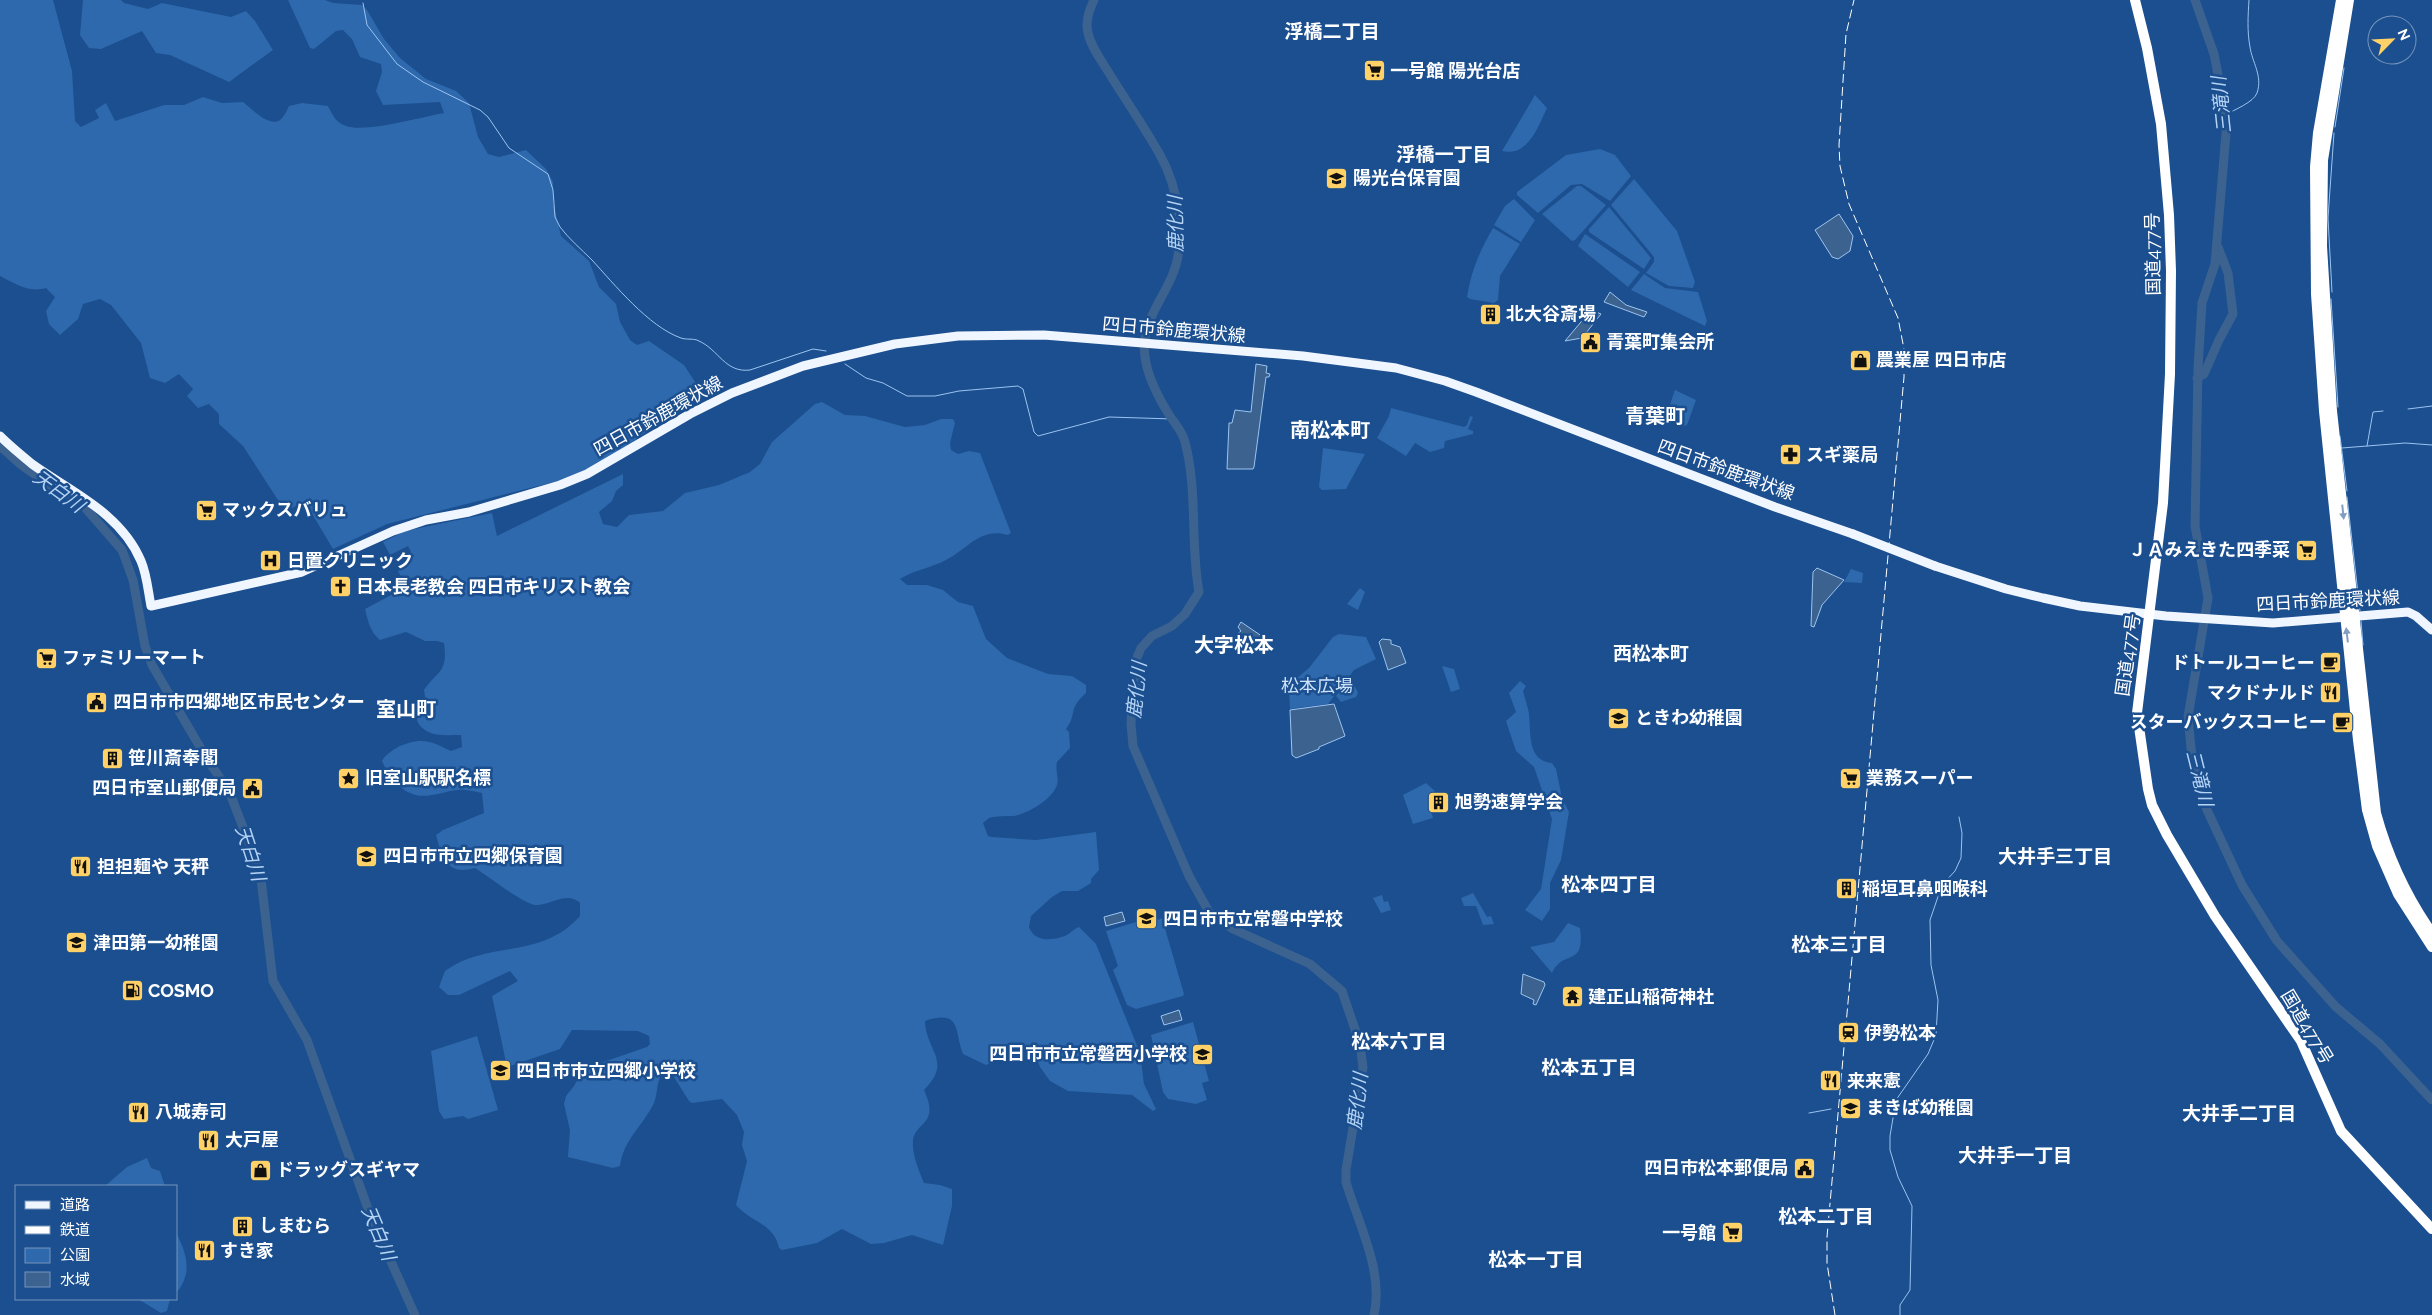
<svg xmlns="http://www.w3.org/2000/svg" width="2432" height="1315" font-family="Raleway,'Noto Sans JP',sans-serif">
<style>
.green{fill:#2e69ad}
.water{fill:#3c6290;stroke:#9cc4f0}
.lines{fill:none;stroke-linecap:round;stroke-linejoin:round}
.stream{stroke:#9cc4f0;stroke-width:1}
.river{stroke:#3c6290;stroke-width:9}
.major{stroke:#f0f6ff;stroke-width:9}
.highway{stroke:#fff;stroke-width:10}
.rail{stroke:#fff;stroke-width:1;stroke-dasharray:9 4;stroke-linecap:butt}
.major-bridge{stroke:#f0f6ff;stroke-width:9}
.oneway{fill:#829ec1}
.labels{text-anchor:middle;stroke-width:5;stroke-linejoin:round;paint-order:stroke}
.poi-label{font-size:18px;font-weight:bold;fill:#fff;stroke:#1b4f8f;text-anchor:start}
.street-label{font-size:18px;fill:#fff;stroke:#1b4f8f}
.park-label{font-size:18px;fill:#cfe3fa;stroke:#1b4f8f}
.neighbourhood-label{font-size:19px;font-weight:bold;fill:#fff;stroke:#1b4f8f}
.water-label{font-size:19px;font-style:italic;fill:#b5d3f5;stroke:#1b4f8f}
.quarter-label{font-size:20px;font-weight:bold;fill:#fff;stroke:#1b4f8f}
</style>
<rect width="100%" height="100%" fill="#1b4f8f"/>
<path class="green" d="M0,0H53L72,71L75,121L81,127L99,118L95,110L106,103L115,121L164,105H184L203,97L222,103L243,102C251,108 269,128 280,120C284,117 287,110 289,106L302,103L328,106C332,114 336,123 346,126C365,133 422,117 444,113L440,102L383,105L376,91L382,72L381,64L360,57L352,39L343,30L336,31L314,49L310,48L288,0H325L333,3L362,5L367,10L384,39L400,58L426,79L456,91L469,103L478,137L488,154L499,157L526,150L546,169L553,182V202L561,236L589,261L599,287L616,304L620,322L630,340L637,345L649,341L684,365L701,391L631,443L590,468L558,481L387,524L333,549L305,502L285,511L243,446L219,424V414L209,404L198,408L187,396L193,389L179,374L165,383L150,378L141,343L111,305L100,299L83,304L78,319L60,335L49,324L46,311L55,297L46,288C28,293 16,284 0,276Z
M83,0H121L124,3L148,9L162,3L231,17L246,11L255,21L273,50L229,82L170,55L156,53L142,31L101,49L89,48L80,35Z
M1535,95L1547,108C1538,127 1528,157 1502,151Z
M1600,149L1615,155L1631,176L1610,201L1582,184L1571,185L1538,213L1517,195V192L1566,155Z
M1634,179L1677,231L1695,282L1693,288L1669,286L1646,273L1654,262V257L1611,205Z
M1577,186H1581L1606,205L1575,240L1572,241L1542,214Z
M1514,199L1535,220L1521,242L1494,225L1505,206Z
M1609,207L1651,258L1644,269L1589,232V229Z
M1493,228L1520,244L1500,276L1498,300L1494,303L1470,299L1467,297C1471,271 1480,250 1493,228Z
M1585,234L1640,272L1628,287L1578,246Z
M1644,274L1665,288L1698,292L1707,321L1705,326L1631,290Z
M1675,390L1696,400L1687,425L1684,426L1665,419Z
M822,402L845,415L865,416L905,427L925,425L941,419H953L955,423L950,443L951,450L958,454L969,451L980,453L1011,533L1008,535C980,527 968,549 946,560C931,568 914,570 900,579L907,585H927L943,590L958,602L973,606L986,639L1007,658L1048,674L1072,676L1086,685V693C1067,710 1078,713 1066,729L1069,732L1070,748L1057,762C1055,770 1059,778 1057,785C1052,800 1027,814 1013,816C1005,816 997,816 989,818L983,823L988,836L992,837L1036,840L1096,832L1099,870L1091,879V883L1078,891H1062L1052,897L1031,916L1029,927C1035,942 1050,941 1065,936C1070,934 1073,929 1079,927L1096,944L1140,1053L1144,1084L1156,1109L1153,1111L1132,1095L1068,1091L1050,1081L1040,1067L1032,1048H1020L986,1065L963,1054C954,1031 962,1009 925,1021C926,1051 953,1061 924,1090C941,1126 913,1122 913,1142C912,1154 919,1171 924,1183L940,1185L952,1189V1206L943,1245L912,1235L884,1243L871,1244L842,1229L817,1243L782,1250L779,1248C774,1223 750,1222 736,1205L747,1161L742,1145L744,1132L737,1115L722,1099L692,1103L689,1101L669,1069H665C655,1080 659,1094 653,1105C641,1128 624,1139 620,1166L613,1168L568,1157L570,1130L564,1104L566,1096L574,1086L583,1069L647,1047L650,1044L649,1036L638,1031L572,1030L560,1049L507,1067L492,996L518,981L510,971L459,995H448L439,987L445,971C488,940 541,960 580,916V903C568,890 549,906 535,905C522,903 488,876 475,868C447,876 442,858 436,835L443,830L484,813L482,793C475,792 467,789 459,790C450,790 441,794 432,795C407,800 392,782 382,761C390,748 413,738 429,742C436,743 444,748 451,751L462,747L461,735C445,735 426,738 417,721L418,713L426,703L424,690C438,670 448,673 444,643L437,641H425L406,632L380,640C370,632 368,621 365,609L406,587L398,571L411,552L408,546L390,555L383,542L405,531L492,513L497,536L623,474V485L616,491L612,501L599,512L603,524L617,527L629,515L663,511L685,493L719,485L750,472L760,464L772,442L815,404Z
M1391,408L1464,427L1467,425L1470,416L1473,417L1468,429L1473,431V434L1445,441L1444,448L1430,452L1415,443L1406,456L1377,438L1389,416Z
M1323,448L1365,454L1346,489L1322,490L1319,487Z
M1851,569L1863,573L1862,583L1844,582Z
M1360,588L1365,592L1358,610L1347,604Z
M1339,634L1366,637L1376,659L1354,670L1328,704L1290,709L1289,689L1292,682L1309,668L1333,637Z
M1442,666L1454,669L1460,689L1451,692Z
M1350,676L1358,693L1356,697L1341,702L1336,696Z
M1520,681L1526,686L1523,691C1525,699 1528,707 1529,714C1531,733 1527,761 1552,763L1556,769L1562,798L1569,812L1561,860L1550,883V909L1542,921L1525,910L1541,889L1552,819L1534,767L1516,751L1506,721L1516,712L1509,693Z
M1426,783L1435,791L1428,802L1433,818L1413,824L1403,795Z
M1473,893L1487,917L1491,916L1494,924L1483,925L1476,906H1464L1461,898Z
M1382,895L1384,902L1388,901L1391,910L1381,913L1373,898Z
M1156,916L1158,920L1162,918L1184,994L1183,996L1136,1009L1127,1005L1113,970L1118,966L1106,931Z
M1568,923L1580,928C1585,969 1564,948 1552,973L1530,947L1554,942Z
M1193,1022L1209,1081L1202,1083L1207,1100L1196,1104L1168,1099L1163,1092L1151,1035Z
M477,1036L498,1110L468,1119L463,1116L444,1119L439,1111L431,1051Z
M147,1158L151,1168L160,1171L165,1186H105L127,1167Z
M176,1233C187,1253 193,1274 176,1293Z
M138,1299H170L167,1311L161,1313Z"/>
<path class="water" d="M1839,214L1853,236L1850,251L1838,259L1832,257L1815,230Z
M1610,292L1626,305L1647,312L1644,317L1604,302Z
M1591,310L1601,314L1582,338L1565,341Z
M1256,364L1267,366L1266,373L1270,374L1269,377H1266L1254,467L1253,469H1227L1229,423H1232L1235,410L1251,412Z
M1817,568L1844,580L1822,605L1814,627L1811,626L1813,572Z
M1241,622L1269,641L1267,643L1252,637L1245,640L1236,635L1241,631L1238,627Z
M1382,639L1391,640V644L1400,647L1406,663L1388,670L1379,642Z
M1334,704L1345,736L1319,747V749L1296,758L1292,755L1290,710Z
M1122,912L1125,921L1106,926L1104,917Z
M1523,974L1544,982L1545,985L1536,1005L1533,1004L1534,1000L1521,994Z
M1179,1010L1182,1020L1164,1025L1161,1016Z
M564,1061L567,1070L550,1077L546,1068Z"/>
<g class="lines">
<path class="stream" d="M363,3L367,25L397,64L423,82L480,110L488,117L509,148L548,174L553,190L555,217L560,227C569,239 581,249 592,260C614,284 649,327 681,338C686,340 694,338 699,341C719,350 725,373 750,370L813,349L826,351
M2225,115C2234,110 2254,102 2257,93C2263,76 2252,62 2250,47C2247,31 2248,16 2249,0
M2335,127L2344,68
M2332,292L2328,218L2334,133
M2331,299L2338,407
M845,364L866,378L883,383L907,396H935L959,391L1018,386L1023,389L1034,432L1038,436L1109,417L1173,419
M2408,409L2432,406
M2340,436L2347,491
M2367,446L2373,412L2383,411
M2342,448L2405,443L2432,445
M2347,497L2360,611
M2361,621L2363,645
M1809,1113L1831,1109
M1900,1315V1305L1910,1290L1912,1206L1898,1177L1890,1150V1136L1896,1100L1928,1054L1936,1035L1938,1000L1931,965L1930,920L1942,885L1955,871L1961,858L1962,833L1959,817"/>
<path class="river" d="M1094,0C1089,10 1085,21 1088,33C1091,47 1101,60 1109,73C1125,99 1143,125 1159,153C1178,186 1188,240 1172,276C1163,297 1148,316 1145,339C1141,364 1155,392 1168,413C1174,423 1182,430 1185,442C1198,491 1190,543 1199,592L1185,614L1172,626L1152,636L1141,648L1136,660V695L1132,702L1131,724L1133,746L1189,876L1209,912L1233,929L1310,964L1342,991L1360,1044L1363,1067L1346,1170V1182C1358,1223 1384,1271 1374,1315
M2195,0L2214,54L2227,121L2215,264L2202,303L2198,368L2195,526L2208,598L2188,717L2192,758L2207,810L2242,885L2277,941L2336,1007L2380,1044L2432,1100
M2197,378L2204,374L2219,340L2233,314L2228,273L2218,247
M0,446L20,464L57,490L80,502L122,550L133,580L145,646L152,665L207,759L229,791L255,858L261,879L273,981L307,1040L371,1217L415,1315"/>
<path class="major" d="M0,436C10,446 21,455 32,464C71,492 121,513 141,561C147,575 148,591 151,606L302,572L393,531L426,520L469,512L560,485L587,474L690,414L732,393L803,366L895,344L958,336L1044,335L1303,356L1396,368L1445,381L1476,392L1775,507L1853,534
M1935,566L2006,589L2043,598L2080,606L2166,616L2273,623L2408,612L2416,616L2432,630"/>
<path class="highway" d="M2135,0L2147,48L2161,124L2169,215L2171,271L2170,374L2163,503L2137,713L2148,789L2152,805L2167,835L2215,916L2301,1041L2341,1131L2432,1229
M2341,0L2318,133L2315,167L2316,294L2324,411L2358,740L2367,810L2377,846L2398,894L2432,947
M2349,0L2323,160L2322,246L2332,411L2376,813C2388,857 2406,896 2432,933"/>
<path class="rail" d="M1835,1315L1827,1263V1237L1904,377V349L1898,318L1849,204L1840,166L1839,145L1846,34L1854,0"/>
<path class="major-bridge" d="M1853,534L1935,566"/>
</g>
<defs><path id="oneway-solid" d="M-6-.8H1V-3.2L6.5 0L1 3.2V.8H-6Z" transform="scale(1.25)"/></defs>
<g class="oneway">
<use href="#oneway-solid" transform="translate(2343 512) rotate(84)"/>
<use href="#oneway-solid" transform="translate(2347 635) rotate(-97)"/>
</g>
<defs>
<symbol id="supermarket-square" viewBox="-11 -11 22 22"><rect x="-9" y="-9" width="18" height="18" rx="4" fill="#ffd166" stroke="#1b4f8f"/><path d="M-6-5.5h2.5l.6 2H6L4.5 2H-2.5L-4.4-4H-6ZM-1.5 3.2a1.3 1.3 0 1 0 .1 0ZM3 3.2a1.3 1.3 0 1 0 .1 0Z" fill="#111"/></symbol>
<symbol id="school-square" viewBox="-11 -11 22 22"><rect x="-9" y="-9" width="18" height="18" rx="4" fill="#ffd166" stroke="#1b4f8f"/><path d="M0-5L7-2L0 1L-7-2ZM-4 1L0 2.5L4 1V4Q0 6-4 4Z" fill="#111"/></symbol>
<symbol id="building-square" viewBox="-11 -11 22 22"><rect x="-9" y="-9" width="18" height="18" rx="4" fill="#ffd166" stroke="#1b4f8f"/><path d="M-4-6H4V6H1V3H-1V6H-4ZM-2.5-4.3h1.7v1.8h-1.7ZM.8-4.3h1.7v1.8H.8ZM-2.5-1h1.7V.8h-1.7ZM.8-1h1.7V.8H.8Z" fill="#111"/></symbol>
<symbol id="civic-square" viewBox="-11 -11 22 22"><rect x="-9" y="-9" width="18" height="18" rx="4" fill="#ffd166" stroke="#1b4f8f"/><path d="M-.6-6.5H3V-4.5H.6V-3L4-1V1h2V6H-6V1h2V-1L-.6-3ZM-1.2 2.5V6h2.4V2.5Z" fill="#111"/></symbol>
<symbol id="shop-square" viewBox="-11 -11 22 22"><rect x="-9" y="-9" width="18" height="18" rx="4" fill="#ffd166" stroke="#1b4f8f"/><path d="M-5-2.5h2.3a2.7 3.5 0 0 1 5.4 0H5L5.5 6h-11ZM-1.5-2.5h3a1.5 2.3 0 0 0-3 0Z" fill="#111"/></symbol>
<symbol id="pharmacy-square" viewBox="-11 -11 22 22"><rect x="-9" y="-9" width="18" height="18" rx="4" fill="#ffd166" stroke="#1b4f8f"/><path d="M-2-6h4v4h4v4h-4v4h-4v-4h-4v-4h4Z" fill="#111"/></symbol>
<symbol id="hospital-square" viewBox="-11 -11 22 22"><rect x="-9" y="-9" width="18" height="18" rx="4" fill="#ffd166" stroke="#1b4f8f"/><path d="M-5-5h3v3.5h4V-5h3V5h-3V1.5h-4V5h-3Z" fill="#111"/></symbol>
<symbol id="church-square" viewBox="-11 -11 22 22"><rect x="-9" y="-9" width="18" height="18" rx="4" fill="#ffd166" stroke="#1b4f8f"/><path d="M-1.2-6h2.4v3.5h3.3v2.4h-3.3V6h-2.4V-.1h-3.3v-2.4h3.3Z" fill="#111"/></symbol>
<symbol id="cafe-square" viewBox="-11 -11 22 22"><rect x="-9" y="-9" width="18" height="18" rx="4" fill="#ffd166" stroke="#1b4f8f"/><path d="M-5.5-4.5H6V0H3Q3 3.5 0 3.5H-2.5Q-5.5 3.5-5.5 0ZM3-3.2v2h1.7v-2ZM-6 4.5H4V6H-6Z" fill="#111"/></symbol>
<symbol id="restaurant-square" viewBox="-11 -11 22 22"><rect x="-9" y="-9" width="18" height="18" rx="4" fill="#ffd166" stroke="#1b4f8f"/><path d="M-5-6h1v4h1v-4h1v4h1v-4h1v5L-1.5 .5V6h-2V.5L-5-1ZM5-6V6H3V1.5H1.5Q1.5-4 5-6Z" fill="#111"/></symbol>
<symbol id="sight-square" viewBox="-11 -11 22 22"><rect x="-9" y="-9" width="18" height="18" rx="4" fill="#ffd166" stroke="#1b4f8f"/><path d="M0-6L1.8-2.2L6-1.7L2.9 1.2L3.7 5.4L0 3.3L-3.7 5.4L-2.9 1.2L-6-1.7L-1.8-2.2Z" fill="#111"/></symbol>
<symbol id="fuel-square" viewBox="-11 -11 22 22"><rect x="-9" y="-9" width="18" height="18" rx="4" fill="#ffd166" stroke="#1b4f8f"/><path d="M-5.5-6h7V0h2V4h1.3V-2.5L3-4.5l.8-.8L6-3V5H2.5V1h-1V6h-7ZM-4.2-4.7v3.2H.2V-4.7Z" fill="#111"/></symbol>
<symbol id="temple-square" viewBox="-11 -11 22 22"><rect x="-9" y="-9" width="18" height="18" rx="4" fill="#ffd166" stroke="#1b4f8f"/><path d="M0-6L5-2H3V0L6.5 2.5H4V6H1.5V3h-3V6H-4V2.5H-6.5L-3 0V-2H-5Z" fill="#111"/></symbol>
<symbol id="station-square" viewBox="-11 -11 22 22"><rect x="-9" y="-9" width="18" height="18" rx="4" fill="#ffd166" stroke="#1b4f8f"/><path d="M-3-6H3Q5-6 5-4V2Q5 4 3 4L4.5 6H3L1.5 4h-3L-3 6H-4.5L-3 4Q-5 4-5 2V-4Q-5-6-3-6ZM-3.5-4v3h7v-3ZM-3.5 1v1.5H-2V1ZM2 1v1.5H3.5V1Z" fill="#111"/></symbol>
</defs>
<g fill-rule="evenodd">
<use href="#supermarket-square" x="1362" y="58" width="25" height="25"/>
<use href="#school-square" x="1324" y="166" width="25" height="25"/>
<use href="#building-square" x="1478" y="302" width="25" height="25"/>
<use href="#civic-square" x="1578" y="330" width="25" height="25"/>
<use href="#shop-square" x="1848" y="348" width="25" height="25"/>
<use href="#pharmacy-square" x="1778" y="442" width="25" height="25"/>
<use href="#supermarket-square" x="194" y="498" width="25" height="25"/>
<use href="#supermarket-square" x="2294" y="538" width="25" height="25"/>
<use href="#hospital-square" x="258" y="548" width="25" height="25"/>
<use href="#church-square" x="328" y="574" width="25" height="25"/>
<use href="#supermarket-square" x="34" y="646" width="25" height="25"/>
<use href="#cafe-square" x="2318" y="650" width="25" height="25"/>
<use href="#restaurant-square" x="2318" y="680" width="25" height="25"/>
<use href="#civic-square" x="84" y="690" width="25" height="25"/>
<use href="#school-square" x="1606" y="706" width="25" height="25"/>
<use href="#cafe-square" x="2330" y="710" width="25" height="25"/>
<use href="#building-square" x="100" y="746" width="25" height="25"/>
<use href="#sight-square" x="336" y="766" width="25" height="25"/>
<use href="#supermarket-square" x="1838" y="766" width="25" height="25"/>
<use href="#civic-square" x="240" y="776" width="25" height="25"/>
<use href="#building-square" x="1426" y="790" width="25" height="25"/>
<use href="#school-square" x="354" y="844" width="25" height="25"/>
<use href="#restaurant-square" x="68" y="854" width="25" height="25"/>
<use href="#building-square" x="1834" y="876" width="25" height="25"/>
<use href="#school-square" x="1134" y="906" width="25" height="25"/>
<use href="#school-square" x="64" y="930" width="25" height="25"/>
<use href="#fuel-square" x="120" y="978" width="25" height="25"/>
<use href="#temple-square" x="1560" y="984" width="25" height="25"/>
<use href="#station-square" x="1836" y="1020" width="25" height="25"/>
<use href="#school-square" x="1190" y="1042" width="25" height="25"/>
<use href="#school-square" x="488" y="1058" width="25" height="25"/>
<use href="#restaurant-square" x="1818" y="1068" width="25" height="25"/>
<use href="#school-square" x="1838" y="1096" width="25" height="25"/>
<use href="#restaurant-square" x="126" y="1100" width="25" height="25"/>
<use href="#restaurant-square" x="196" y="1128" width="25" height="25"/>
<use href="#civic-square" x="1792" y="1156" width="25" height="25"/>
<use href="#shop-square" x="248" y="1158" width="25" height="25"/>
<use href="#building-square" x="230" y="1214" width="25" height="25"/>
<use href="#supermarket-square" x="1720" y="1220" width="25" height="25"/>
<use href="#restaurant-square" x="192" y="1238" width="25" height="25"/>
</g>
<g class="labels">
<g class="poi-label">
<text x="1390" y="77">一号館 陽光台店</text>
<text x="1353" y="184">陽光台保育園</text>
<text x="1506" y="320">北大谷斎場</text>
<text x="1606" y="348">青葉町集会所</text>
<text x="1876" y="366">農業屋 四日市店</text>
<text x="1806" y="461">スギ薬局</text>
<text x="222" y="516">マックスバリュ</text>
<text x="2290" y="556" text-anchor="end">ＪＡみえきた四季菜</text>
<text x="287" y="567">日置クリニック</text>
<text x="356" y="593">日本長老教会 四日市キリスト教会</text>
<text x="62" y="664">ファミリーマート</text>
<text x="2315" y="669" text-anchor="end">ドトールコーヒー</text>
<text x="2315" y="699" text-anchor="end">マクドナルド</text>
<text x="113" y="708">四日市市四郷地区市民センター</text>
<text x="1635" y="724">ときわ幼稚園</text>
<text x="2327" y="728" text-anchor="end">スターバックスコーヒー</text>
<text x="128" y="764">笹川斎奉閣</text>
<text x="365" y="784">旧室山駅駅名標</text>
<text x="1866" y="784">業務スーパー</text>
<text x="236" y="794" text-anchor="end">四日市室山郵便局</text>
<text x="1455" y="808">旭勢速算学会</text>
<text x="383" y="862">四日市市立四郷保育園</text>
<text x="97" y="873">担担麺や 天秤</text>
<text x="1862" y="895">稲垣耳鼻咽喉科</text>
<text x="1163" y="925">四日市市立常磐中学校</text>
<text x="93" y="949">津田第一幼稚園</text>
<text x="148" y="997">COSMO</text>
<text x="1588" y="1003">建正山稲荷神社</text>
<text x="1864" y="1039">伊勢松本</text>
<text x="1187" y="1060" text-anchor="end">四日市市立常磐西小学校</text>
<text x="516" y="1077">四日市市立四郷小学校</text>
<text x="1847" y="1087">来来憲</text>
<text x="1866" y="1114">まきば幼稚園</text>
<text x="155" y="1118">八城寿司</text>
<text x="225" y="1146">大戸屋</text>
<text x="1788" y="1174" text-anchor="end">四日市松本郵便局</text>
<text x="276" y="1176">ドラッグスギヤマ</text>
<text x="259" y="1232">しまむら</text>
<text x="1716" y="1239" text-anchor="end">一号館</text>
<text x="220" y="1257">すき家</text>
</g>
<g class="street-label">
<text transform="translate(2153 254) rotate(-91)" y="6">国道477号</text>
<text transform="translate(1174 330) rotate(5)" y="6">四日市鈴鹿環状線</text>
<text transform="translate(658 416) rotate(-29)" y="6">四日市鈴鹿環状線</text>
<text transform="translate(1726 470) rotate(20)" y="6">四日市鈴鹿環状線</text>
<text transform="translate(2328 601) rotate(-3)" y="6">四日市鈴鹿環状線</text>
<text transform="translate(2128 655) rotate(-82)" y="6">国道477号</text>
<text transform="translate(2307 1027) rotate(59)" y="6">国道477号</text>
</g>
<g class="park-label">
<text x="1317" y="692">松本広場</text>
</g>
<g class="neighbourhood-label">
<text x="1332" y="38">浮橋二丁目</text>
<text x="1444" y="161">浮橋一丁目</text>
<text x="1651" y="660">西松本町</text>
<text x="2055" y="863">大井手三丁目</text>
<text x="1609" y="891">松本四丁目</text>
<text x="1839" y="951">松本三丁目</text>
<text x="1399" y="1048">松本六丁目</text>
<text x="1589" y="1074">松本五丁目</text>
<text x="2239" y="1120">大井手二丁目</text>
<text x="2015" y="1162">大井手一丁目</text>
<text x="1826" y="1223">松本二丁目</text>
<text x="1536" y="1266">松本一丁目</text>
</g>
<g class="water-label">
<text transform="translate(2221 105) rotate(-96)" y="7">三滝川</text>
<text transform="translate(1175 224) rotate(-91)" y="7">鹿化川</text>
<text transform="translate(59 491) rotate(36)" y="7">天白川</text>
<text transform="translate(1136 690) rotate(-84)" y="7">鹿化川</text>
<text transform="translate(2200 778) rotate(76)" y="7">三滝川</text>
<text transform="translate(251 853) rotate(72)" y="7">天白川</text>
<text transform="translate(1357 1101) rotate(-83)" y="7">鹿化川</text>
<text transform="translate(379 1233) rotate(67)" y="7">天白川</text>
</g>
<g class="quarter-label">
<text x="1655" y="423">青葉町</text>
<text x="1330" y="437">南松本町</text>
<text x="1234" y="652">大字松本</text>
<text x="406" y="716">室山町</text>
</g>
</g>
<rect x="15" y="1185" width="162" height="115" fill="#1b4f8f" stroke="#7695bc"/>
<rect x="25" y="1201" width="25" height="8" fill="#f0f6ff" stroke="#7695bc"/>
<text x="60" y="1210" font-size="15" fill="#ffffff">道路</text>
<rect x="25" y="1226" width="25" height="8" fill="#ffffff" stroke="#7695bc"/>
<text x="60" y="1235" font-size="15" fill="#ffffff">鉄道</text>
<rect x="25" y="1248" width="25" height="15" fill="#2e69ad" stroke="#7695bc"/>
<text x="60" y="1260" font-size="15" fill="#ffffff">公園</text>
<rect x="25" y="1272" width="25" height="15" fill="#3c6290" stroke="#7695bc"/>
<text x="60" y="1285" font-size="15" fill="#ffffff">水域</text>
<g transform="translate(2392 40) rotate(66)"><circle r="24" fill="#1b4f8f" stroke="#7695bc"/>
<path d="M0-4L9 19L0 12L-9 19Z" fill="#ffd166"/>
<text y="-8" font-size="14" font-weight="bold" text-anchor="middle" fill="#ffffff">N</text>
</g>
</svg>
